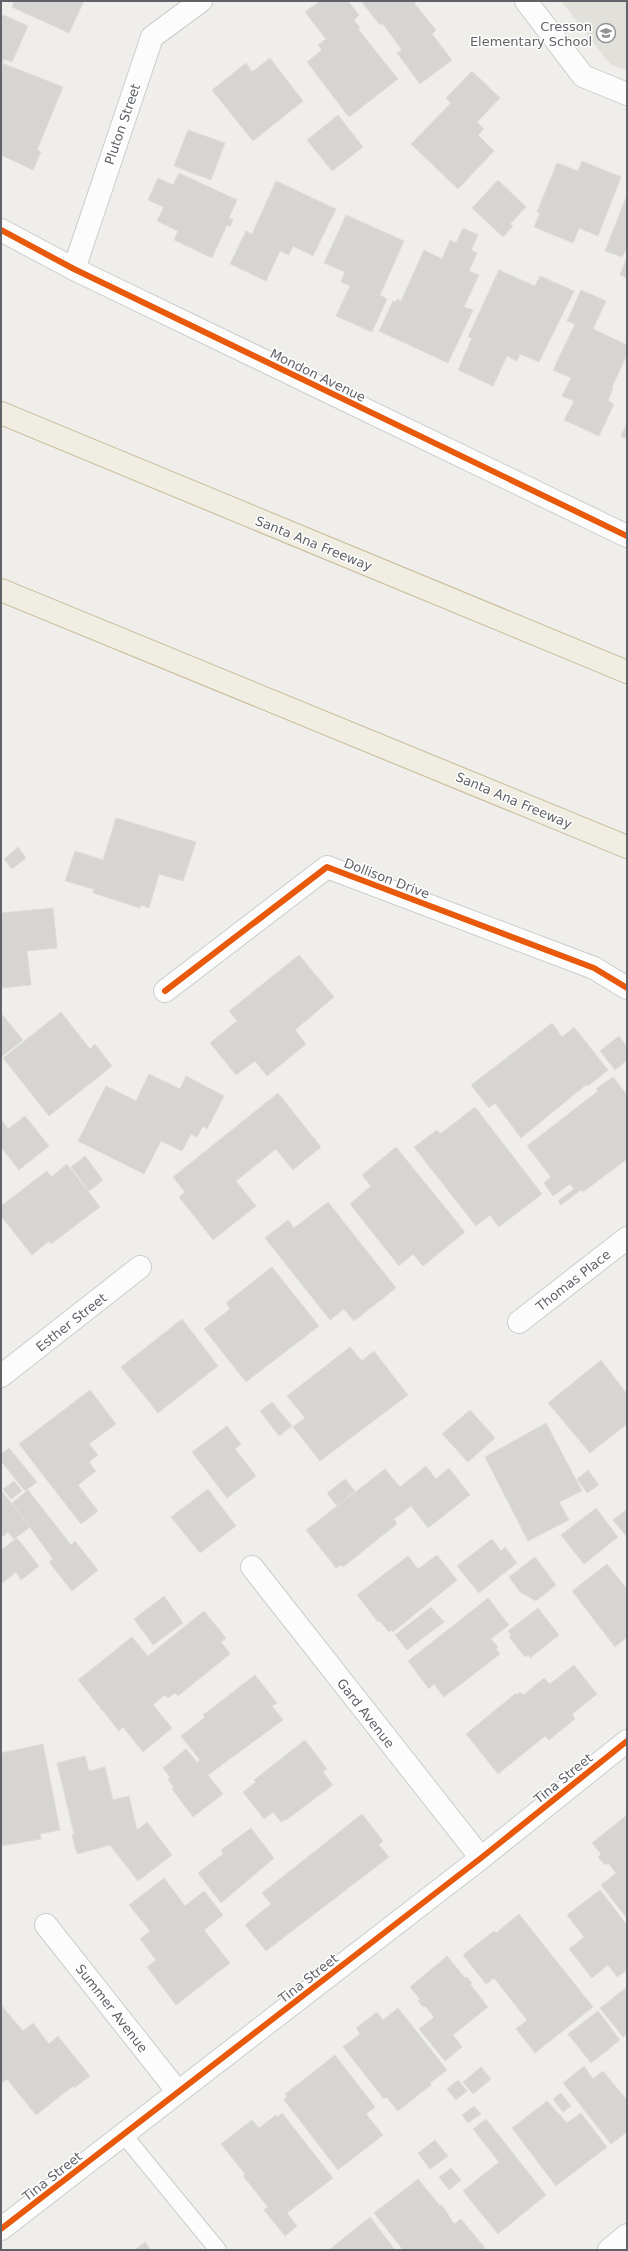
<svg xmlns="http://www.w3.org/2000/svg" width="628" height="2251" font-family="'DejaVu Sans',sans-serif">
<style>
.education{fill:#e2e0da}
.building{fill:#d6d5d3;stroke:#deddd9}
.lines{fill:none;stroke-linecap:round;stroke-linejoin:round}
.service-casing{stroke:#cbcccc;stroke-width:18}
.minor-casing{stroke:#cbcccc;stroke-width:24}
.motorway-casing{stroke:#c8b996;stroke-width:24}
.service{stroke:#fdfcfc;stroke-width:16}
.minor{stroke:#fdfcfc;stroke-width:22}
.motorway{stroke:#f0ede3;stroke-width:22}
.cycleway-casing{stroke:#fff;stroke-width:8}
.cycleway{stroke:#e8590c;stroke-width:6}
.labels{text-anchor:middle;stroke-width:3;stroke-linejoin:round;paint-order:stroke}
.poi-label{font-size:13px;fill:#5f6368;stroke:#fff;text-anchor:end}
.street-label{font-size:13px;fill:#5f6368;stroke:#fff}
</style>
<rect width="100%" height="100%" fill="#efeeea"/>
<path class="education" d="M561,1H627V71L610,64Z"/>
<path class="building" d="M14,1H84L69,33L12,7Z
M320,1H348L359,15L354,20L360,28L358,29L398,79L349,117L307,62L322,50L318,45L326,39L305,12Z
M361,1H417L414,3L436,30L432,34L452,60L420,84L397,53L402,50L382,23L380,25Z
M1,14L28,26L12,62L4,59L2,63L63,87L37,150L41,152L33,170L1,155Z
M270,58L303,101L253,141L212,90L246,63L252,72Z
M472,71L500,98L477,122L484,129L478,135L494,151L458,189L411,144L451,103L446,98Z
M338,115L363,147L332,171L307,140Z
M188,130L225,143L211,180L174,166Z
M582,161L621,177L598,236L579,228L573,243L534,227L540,213L537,212L557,163L578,171Z
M179,173L237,200L229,218L233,220L230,227L227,225L212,258L174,240L178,231L157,221L164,207L148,200L158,178L173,185Z
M498,180L526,207L510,224L513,226L503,237L472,208Z
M276,181L336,209L313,256L293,246L289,255L280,251L266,281L230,264L246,231L252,234Z
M627,195V248L622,257L605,251Z
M346,215L404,241L380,295L387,299L372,332L336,316L350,286L341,282L345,272L324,263Z
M463,228L478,235L471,250L477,253L469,271L479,275L464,307L473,310L448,363L379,331L393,301L396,302L397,299L401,301L424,250L442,259L450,240L456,243Z
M627,257V278L620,275Z
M499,270L535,286L540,276L574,291L539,362L520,354L517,361L507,356L493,386L458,370L472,338L468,337Z
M581,290L606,301L593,329L627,345V355L612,387L613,388L608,401L614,404L599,436L564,420L574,401L562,396L571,378L553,370L575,324L567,321Z
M627,423V439L621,436Z
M116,818L196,842L183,881L159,874L149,908L141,905L140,908L93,893L94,889L65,881L75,851L103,860Z
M18,847L26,858L12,869L4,859Z
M53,908L57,948L27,951L31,985L1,988V913Z
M299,955L334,997L295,1030L306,1044L267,1076L255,1061L236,1075L210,1043L237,1021L229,1011Z
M61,1012L90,1049L95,1044L112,1066L49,1116L3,1058Z
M1,1013L23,1040L1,1057Z
M552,1023L562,1037L574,1027L608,1070L588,1086L587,1084L521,1138L495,1103L489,1108L471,1085Z
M619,1036L627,1047V1060L615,1070L600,1051Z
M149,1074L180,1089L186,1076L224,1096L207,1129L203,1126L197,1137L191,1134L182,1151L161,1141L144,1174L78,1141L106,1086L136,1101Z
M613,1077L627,1095V1159L583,1192L581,1190L561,1205L558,1201L574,1189L570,1184L553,1196L544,1183L551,1177L527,1146L598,1091L596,1089Z
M278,1093L321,1147L293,1170L276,1149L236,1181L256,1206L213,1240L179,1197L185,1192L173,1177Z
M475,1107L542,1194L499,1227L490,1215L476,1226L414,1147L437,1130L440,1134Z
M25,1116L49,1146L19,1170L1,1147V1119L8,1129Z
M396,1147L465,1232L423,1266L413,1254L399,1266L350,1204L371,1186L362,1175Z
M85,1156L103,1180L89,1191L71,1167Z
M67,1164L100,1207L51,1244L49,1241L32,1255L1,1216V1206L47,1171L51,1177Z
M328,1202L396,1288L354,1321L344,1309L330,1320L265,1238L288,1220L294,1228Z
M272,1267L319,1326L246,1382L204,1329L230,1309L226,1303Z
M182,1319L218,1366L158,1413L121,1367Z
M350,1347L362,1361L374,1351L408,1395L320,1461L293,1427L305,1418L287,1396Z
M601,1360L627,1394V1424L590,1453L548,1403Z
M90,1390L116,1424L89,1444L98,1455L89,1462L96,1471L78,1485L98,1511L81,1524L19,1444Z
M272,1402L292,1426L279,1436L260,1411Z
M470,1410L495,1438L468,1462L442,1434Z
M546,1423L582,1491L559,1502L569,1520L528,1541L485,1457Z
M227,1426L241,1444L235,1449L256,1476L227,1498L192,1452Z
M9,1448L37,1482L25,1491L1,1461V1454Z
M426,1466L436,1479L449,1468L470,1495L428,1528L411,1506L394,1519L397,1524L343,1567L341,1565L336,1568L306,1530L385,1469L400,1487Z
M588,1470L599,1485L587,1493L577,1479Z
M345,1479L355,1491L337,1506L327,1493Z
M14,1481L22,1491L11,1499L3,1489Z
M208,1489L236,1526L200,1553L171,1517Z
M1,1490L30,1527L14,1539L8,1532L1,1538Z
M28,1490L71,1545L75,1541L98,1570L72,1591L49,1562L53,1559L12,1503Z
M596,1508L618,1537L584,1564L561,1535Z
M627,1509V1537L613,1520Z
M17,1538L39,1566L21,1580L16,1572L1,1584V1550Z
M492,1539L501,1551L505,1547L517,1563L479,1593L457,1566Z
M437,1555L457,1580L393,1632L391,1630L389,1632L380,1621L378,1622L357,1595L408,1556L418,1569Z
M535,1557L556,1585L536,1601L520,1592L509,1577Z
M607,1564L627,1589V1637L615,1647L572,1591Z
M164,1596L183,1623L153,1645L134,1619Z
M488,1598L509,1625L491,1639L498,1647L496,1649L500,1654L444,1697L434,1684L429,1689L408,1661Z
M431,1607L444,1622L407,1650L395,1635Z
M538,1608L559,1635L530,1658L528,1655L525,1657L509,1637L511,1635L508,1631Z
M204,1611L226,1638L221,1642L230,1654L178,1696L175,1693L168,1698L165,1695L153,1705L172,1728L143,1752L123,1727L119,1731L78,1680L132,1637L148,1656Z
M574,1665L597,1694L572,1714L575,1719L549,1740L545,1736L498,1774L466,1734L516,1693L517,1695L520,1692L523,1695L544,1678L550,1684Z
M255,1675L277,1703L272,1706L283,1720L208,1775L223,1794L193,1817L172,1789L174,1788L168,1779L170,1777L163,1768L186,1749L197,1762L200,1760L181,1736L205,1717L203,1715Z
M305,1740L327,1769L323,1772L333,1785L286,1820L285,1819L281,1822L273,1812L264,1819L243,1792L256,1782L254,1780Z
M43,1744L60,1830L40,1834L41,1839L1,1846V1753Z
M85,1756L89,1771L105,1767L113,1800L129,1796L137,1830L147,1822L172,1855L138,1881L110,1845L77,1854L72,1835L74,1834L57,1763Z
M362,1814L383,1841L379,1845L389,1857L266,1951L245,1925L271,1904L262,1893Z
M627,1815V1917H626L601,1885L616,1873L608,1863L605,1865L598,1857L601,1854L592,1843Z
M251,1828L274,1858L221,1903L198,1873L223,1854L221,1850Z
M164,1878L185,1906L204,1891L223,1915L204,1930L230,1963L176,2005L147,1967L156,1960L140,1939L150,1931L129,1905Z
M600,1890L627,1925V1970L617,1977L608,1965L592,1978L569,1949L584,1937L567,1915Z
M519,1914L593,2007L535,2053L516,2029L527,2020L494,1978L486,1984L463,1955L494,1931L496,1933Z
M447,1956L465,1978L467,1977L472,1983L470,1984L488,2007L453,2035L462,2047L445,2061L419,2029L434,2017L425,2006L423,2007L418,2001L420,1999L410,1987Z
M627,1987V2034L623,2037L600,2008Z
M1,2005L23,2031L33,2023L49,2044L58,2036L90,2076L74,2088L73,2086L36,2115L7,2079L1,2084Z
M398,2008L447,2070L430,2083L431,2085L398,2111L386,2097L384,2099L343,2047L360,2034L356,2028L377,2012L383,2020Z
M598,2011L620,2040L591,2063L568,2034Z
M335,2055L375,2107L366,2114L383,2135L338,2170L284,2100L287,2097L285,2094Z
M584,2066L593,2079L603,2071L626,2099L627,2098V2132L611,2144L563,2083Z
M481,2067L491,2079L473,2094L463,2082Z
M458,2080L467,2091L456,2100L447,2089Z
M561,2093L571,2106L563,2112L553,2099Z
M547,2101L567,2123L581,2113L607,2147L556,2186L512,2128Z
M474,2106L481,2114L468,2123L462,2115Z
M282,2113L333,2178L287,2213L297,2226L285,2236L264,2210L268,2207L243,2176L245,2174L221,2144L252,2120L259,2128L276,2115L278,2117Z
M486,2119L546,2195L498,2234L463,2191L499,2162L473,2129Z
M435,2140L448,2156L430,2169L418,2153Z
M451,2168L461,2180L449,2190L439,2177Z
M418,2179L440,2206L442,2205L454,2224L461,2219L485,2248L483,2250H403L374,2213Z
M370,2217L395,2250H329Z
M145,2242L151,2250H135Z"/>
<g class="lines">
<defs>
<path id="service" d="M123,2134L218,2250"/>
<path id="minor" d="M526,1L583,76L627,94
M1,230L74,269L627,536
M74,269L152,37L201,1
M165,991L327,867L594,968L627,988
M519,1322L627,1238
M1,1376L140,1267
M252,1567L481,1858
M46,1925L178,2092
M1,2229L481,1858L627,1741
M609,2250L627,2235"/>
<path id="motorway" d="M1,413L627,672
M1,590L627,847"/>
</defs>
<use href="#service" class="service-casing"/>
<use href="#minor" class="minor-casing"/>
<use href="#motorway" class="motorway-casing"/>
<use href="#service" class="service"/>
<use href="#minor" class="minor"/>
<use href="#motorway" class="motorway"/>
<defs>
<path id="cycleway" d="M1,230L74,269L627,536
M165,991L327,867L594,968L627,988
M1,2229L481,1858L627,1741"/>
</defs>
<use href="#cycleway" class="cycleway-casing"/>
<use href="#cycleway" class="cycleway"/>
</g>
<defs>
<symbol id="school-ring" viewBox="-11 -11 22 22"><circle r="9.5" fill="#fff" stroke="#919496" stroke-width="1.5"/><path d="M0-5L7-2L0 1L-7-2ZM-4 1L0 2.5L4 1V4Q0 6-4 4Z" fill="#919496"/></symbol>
</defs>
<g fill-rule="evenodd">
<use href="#school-ring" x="595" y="22" width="22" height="22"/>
</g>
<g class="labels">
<g class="poi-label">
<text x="592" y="31">Cresson<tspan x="592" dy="15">Elementary School</tspan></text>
</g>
<g class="street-label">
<text transform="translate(122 124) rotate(-71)" y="5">Pluton Street</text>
<text transform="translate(318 375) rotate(26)" y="5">Mondon Avenue</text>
<text transform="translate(314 543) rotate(22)" y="5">Santa Ana Freeway</text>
<text transform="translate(514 800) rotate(23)" y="5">Santa Ana Freeway</text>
<text transform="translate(387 878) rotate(21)" y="5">Dollison Drive</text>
<text transform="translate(573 1280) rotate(-38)" y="5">Thomas Place</text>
<text transform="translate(71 1322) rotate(-38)" y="5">Esther Street</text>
<text transform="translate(366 1713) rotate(52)" y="5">Gard Avenue</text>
<text transform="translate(563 1778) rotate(-39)" y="5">Tina Street</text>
<text transform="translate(308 1978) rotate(-38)" y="5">Tina Street</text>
<text transform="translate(112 2008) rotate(52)" y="5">Summer Avenue</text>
<text transform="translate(52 2176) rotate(-38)" y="5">Tina Street</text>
</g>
</g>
<rect width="628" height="2251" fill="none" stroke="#5f6368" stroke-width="4"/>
</svg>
